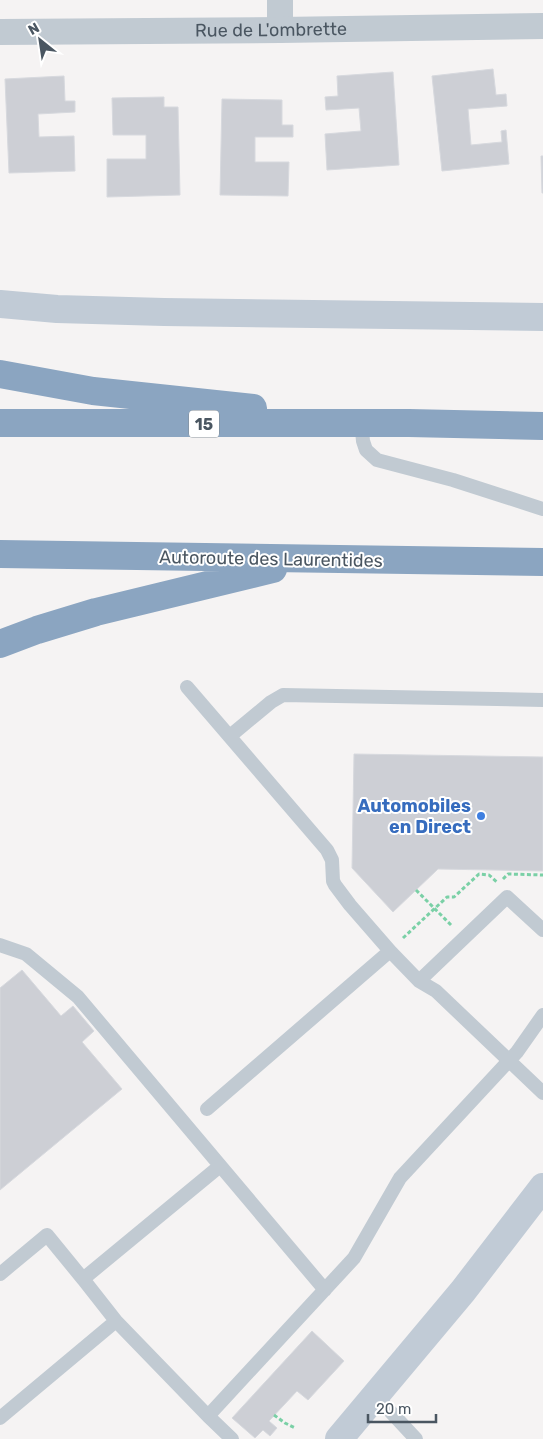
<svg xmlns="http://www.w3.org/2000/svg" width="543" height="1439" font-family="Rubik,sans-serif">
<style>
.building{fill:#cdcfd5;stroke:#d7d9de}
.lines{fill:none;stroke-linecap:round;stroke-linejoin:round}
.path{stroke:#7ad0a6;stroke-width:3;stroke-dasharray:4 2.5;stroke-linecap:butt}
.service{stroke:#c1cad2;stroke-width:14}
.minor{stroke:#c1cad2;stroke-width:26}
.secondary{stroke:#c1cbd6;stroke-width:28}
.motorway{stroke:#8ba5c1;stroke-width:28}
.shop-dot{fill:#3f7fe0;stroke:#fff;stroke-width:2}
.labels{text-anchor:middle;stroke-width:4;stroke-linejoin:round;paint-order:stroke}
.shield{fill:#fff;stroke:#808990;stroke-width:1}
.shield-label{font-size:16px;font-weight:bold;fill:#4a5661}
.street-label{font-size:18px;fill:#4a5661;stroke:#fff}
.shop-label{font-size:18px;font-weight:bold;fill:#366cbe;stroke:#fff;text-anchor:end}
</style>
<rect width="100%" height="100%" fill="#f5f3f3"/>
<path class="building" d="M493,69L496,95L506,94L507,106L468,109L471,145L502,142L501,131L506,130L509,164L442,171L432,76Z
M393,72L399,165L327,170L325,134L361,131L359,108L326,110L325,97L338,96L337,76Z
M64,76L65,101H75V112L38,114L39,137L74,136L75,171L9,173L5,79Z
M164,97V107H178L180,195L107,197V159H146V135H113L112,98Z
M222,99L282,100V125H293V137H255V162H289L288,196L220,195Z
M541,156H543V193H542Z
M354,754L543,757V871L438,869L393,912L352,868Z
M22,970L61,1016L73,1006L94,1031L82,1042L122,1089L0,1190V988Z
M312,1331L344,1361L308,1400L297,1391L269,1421L277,1428L270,1436L263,1430L255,1438L232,1418Z"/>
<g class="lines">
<path class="path" d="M503,879L508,874L543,875
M416,890L451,925
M403,938L447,897H454L479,874L489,875L498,883
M274,1415L285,1423L295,1428"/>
<path class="service" d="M361,420L363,441L366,450L377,460L453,480L543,509
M187,687L327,850L332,860L333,881L335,885L350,905L390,951
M230,736L271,702L283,695L543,700
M543,930L507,897L419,981L436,991L543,1093
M0,945L26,954L78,997L325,1290
M207,1109L390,951L419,981
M0,1274L47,1235L83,1279
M116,1321L83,1279L220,1166
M376,1396L416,1439
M0,1418L116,1321L208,1416
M232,1439L208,1416L354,1258L400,1178L517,1052L543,1015"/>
<g class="minor">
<path d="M280,30V0"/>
<path id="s1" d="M0,32L280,30L543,26"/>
</g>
<path class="secondary" d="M0,304L57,309L164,312L543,317
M339,1439L463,1291L543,1187"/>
<path class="motorway" d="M0,374L93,391L253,408
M0,423H409L543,426
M0,554L543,562
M0,644L37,630L96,612L273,569"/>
</g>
<circle class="shop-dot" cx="481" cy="816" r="5"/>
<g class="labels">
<rect class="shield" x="189" y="410.5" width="30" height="27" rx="4"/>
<g class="shield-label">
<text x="204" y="430">15</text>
</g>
<g class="street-label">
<text dy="6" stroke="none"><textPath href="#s1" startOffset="271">Rue de L'ombrette</textPath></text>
<text transform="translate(271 559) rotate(1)" y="6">Autoroute des Laurentides</text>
</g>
<g class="shop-label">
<text x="471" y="812">Automobiles<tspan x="471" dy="21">en Direct</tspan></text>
</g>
</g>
<g transform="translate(40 40) rotate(330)" stroke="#ffffff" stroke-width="4" paint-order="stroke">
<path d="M0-4L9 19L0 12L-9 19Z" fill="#4a5661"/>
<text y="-8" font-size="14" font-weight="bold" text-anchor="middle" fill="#4a5661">N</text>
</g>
<path d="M368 1414v8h68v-8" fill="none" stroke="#4a5661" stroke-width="2.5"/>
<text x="376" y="1414" font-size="15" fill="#4a5661" stroke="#ffffff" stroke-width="4" paint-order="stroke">20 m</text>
</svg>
